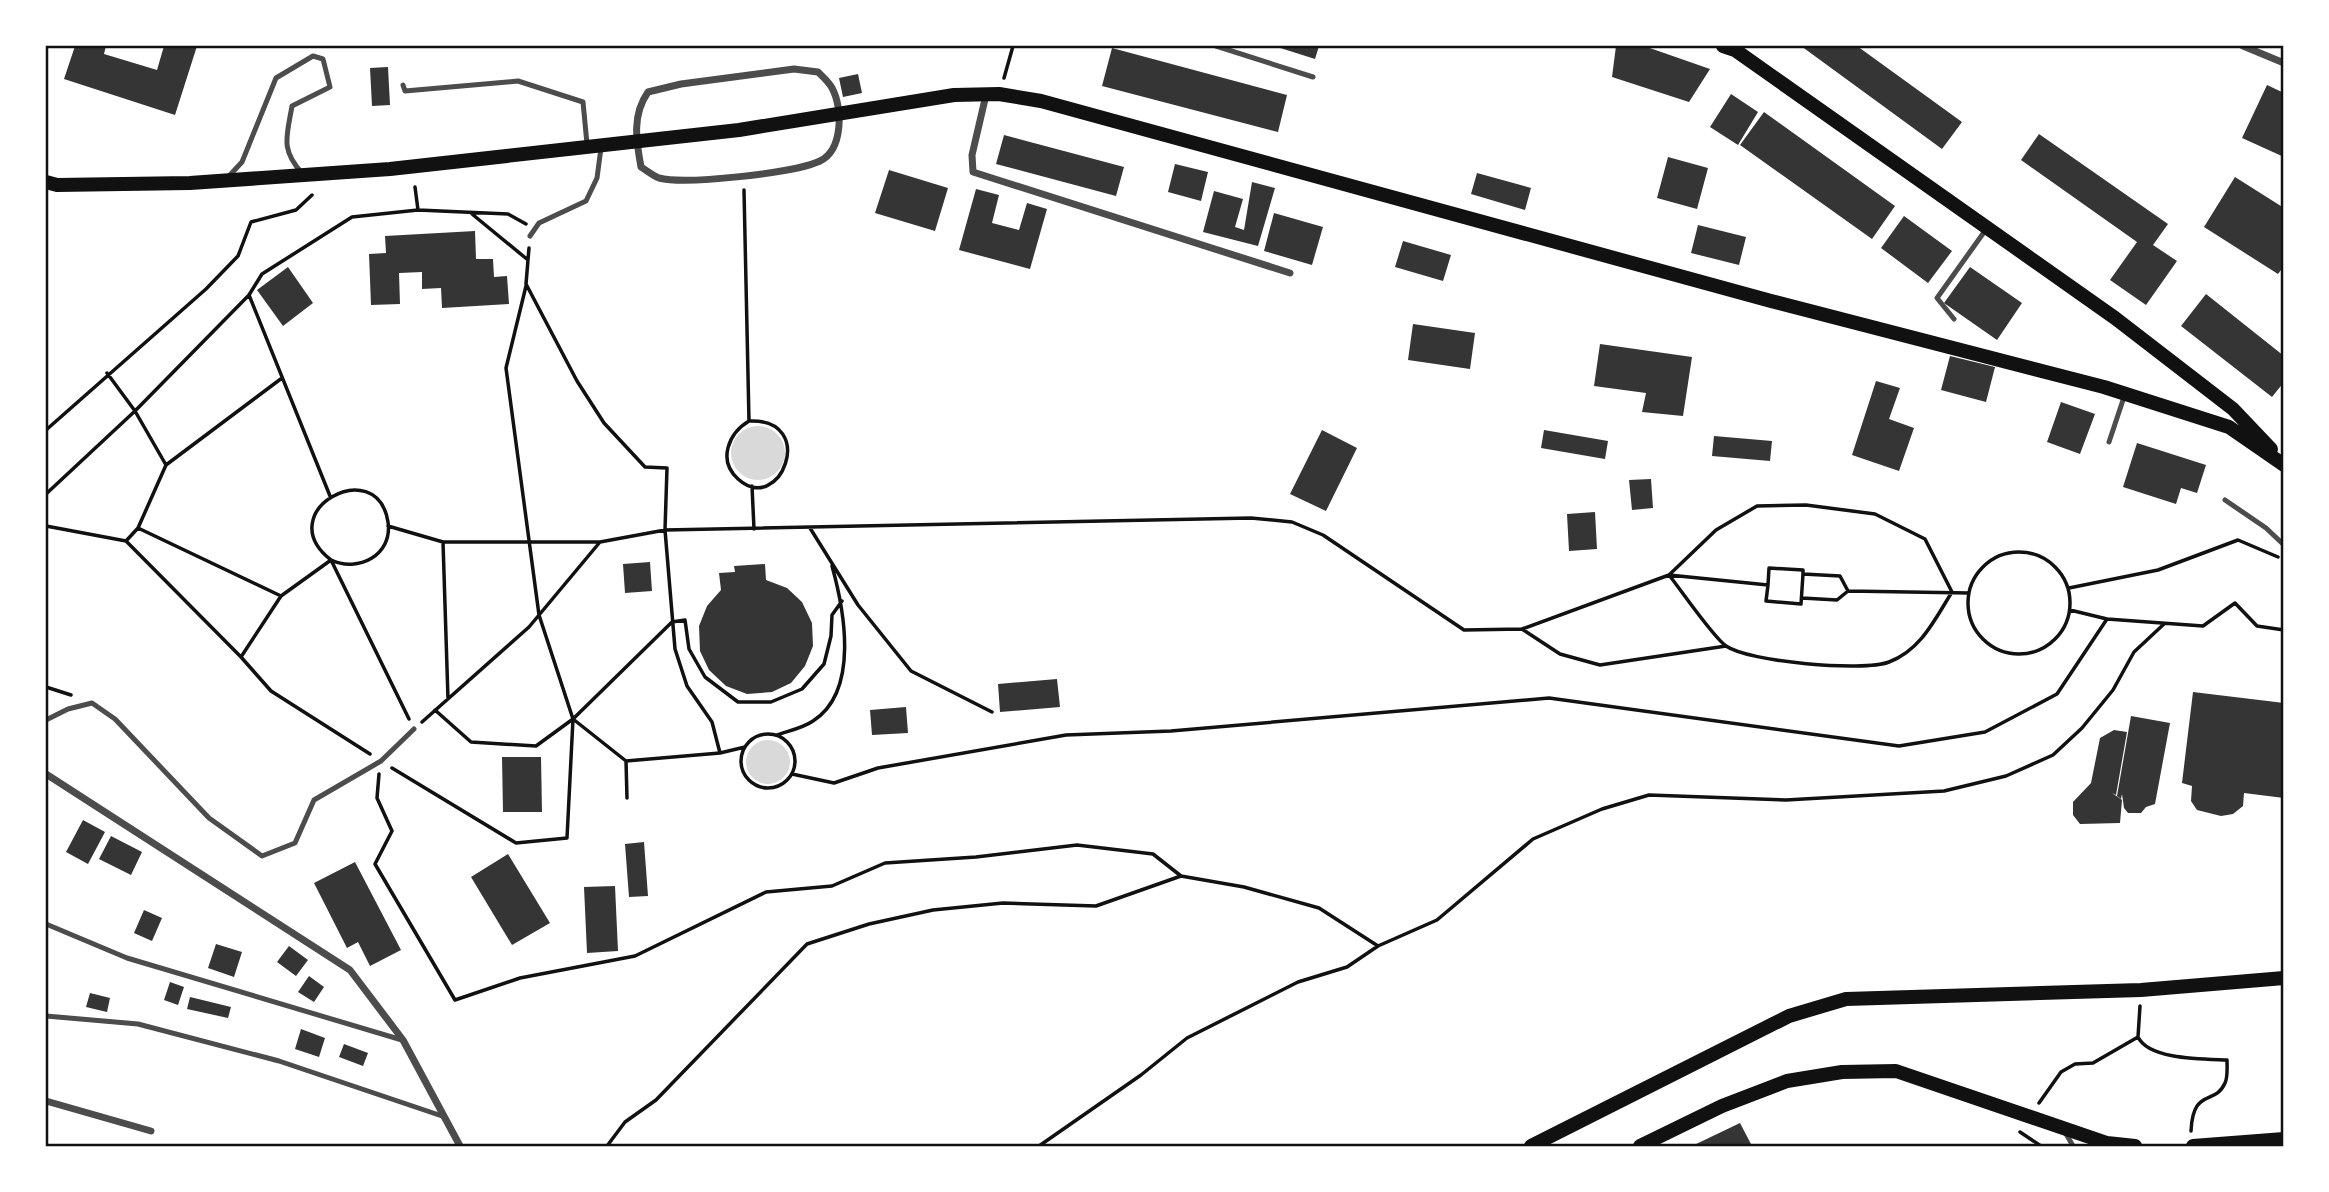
<svg xmlns="http://www.w3.org/2000/svg" width="2329" height="1192" font-family="Raleway,sans-serif">
<style>
.water{fill:#d9d9d9}
.building{fill:#353535}
.lines{fill:none;stroke-linecap:round;stroke-linejoin:round}
.path{stroke:#111;stroke-width:3.5}
.service{stroke:#4c4c4c;stroke-width:5}
.minor{stroke:#4c4c4c;stroke-width:7}
.secondary{stroke:#111;stroke-width:14}
.neatline{fill:none;stroke:#111;stroke-width:2.5}
</style>
<rect width="100%" height="100%" fill="#fff"/>
<path class="water" d="M731 453a27 27 0 1 1 54 0a27 27 0 1 1-54 0Z
M746 762a22 22 0 1 1 44 0a22 22 0 1 1-44 0Z"/>
<path class="building" d="M75,46H106L104,54L157,70L164,46H197L175,115L64,79Z
M1274,46H1319L1315,59Z
M1616,46H1644L1710,69L1689,102L1612,77Z
M1801,46H1857L1962,122L1942,149Z
M1112,48L1287,95L1278,132L1102,86Z
M388,67L390,105L372,106L370,68Z
M858,74L862,93L843,97L839,78Z
M2267,85L2284,93V157L2242,138Z
M1731,94L1758,112L1738,145L1710,127Z
M1764,112L1895,206L1872,239L1740,145Z
M2039,134L2168,224L2153,245L2177,261L2146,305L2110,280L2137,242L2021,160Z
M1004,135L1124,167L1116,196L996,164Z
M1668,157L1708,168L1697,209L1657,198Z
M1175,164L1208,172L1201,201L1168,192Z
M889,170L948,188L935,231L875,213Z
M1477,173L1531,188L1525,210L1471,194Z
M2235,177L2284,208V266L2278,274L2204,227Z
M1252,182L1275,188L1258,246L1203,232L1214,191L1243,199L1235,227L1244,230Z
M976,189L999,195L992,223L1019,230L1027,203L1047,209L1030,269L959,250Z
M1274,213L1323,227L1312,265L1264,251Z
M1904,216L1952,251L1928,283L1881,248Z
M1698,225L1746,237L1739,265L1691,253Z
M475,231L476,259H493L494,277L507,276L509,304L442,308L441,288L422,289V272L399,273L400,304L371,305L369,254L386,253L385,236Z
M1403,241L1451,255L1443,281L1395,267Z
M288,267L313,303L283,326L257,290Z
M1970,267L2022,303L1997,340L1944,303Z
M2206,294L2284,356V382L2272,397L2181,326Z
M1413,324L1475,333L1470,369L1408,360Z
M1600,344L1692,357L1683,416L1642,412L1646,393L1594,386Z
M1950,356L1995,367L1986,402L1941,390Z
M1876,381L1900,388L1889,419L1914,428L1899,471L1852,455Z
M2061,402L2095,414L2080,454L2047,442Z
M1322,430L1357,448L1326,511L1290,494Z
M1544,430L1608,441L1605,459L1541,448Z
M1714,436L1772,441L1770,461L1712,456Z
M2137,443L2206,465L2197,493L2181,488L2176,504L2123,487Z
M1651,479L1653,508L1632,510L1629,480Z
M1595,512L1597,549L1569,551L1567,514Z
M650,562L652,591L625,593L623,564Z
M765,564L766,580L787,588L802,602L812,623L813,646L805,666L791,683L772,692L747,694L726,686L709,670L700,651L699,626L707,606L721,590L719,573L735,572L734,566Z
M1057,679L1060,707L1000,712L998,684Z
M2193,692L2284,703V798L2244,793L2243,806L2233,814L2221,816L2197,810L2191,801L2192,786L2182,783Z
M906,707L908,733L872,735L870,710Z
M2131,716L2170,723L2155,804L2146,807L2141,813H2128L2124,808L2122,794L2121,799L2117,796Z
M2114,730L2127,732L2116,795L2112,793L2122,800L2120,823L2080,824L2073,815V802L2091,783L2100,738Z
M502,757H541L542,812H503Z
M83,820L105,832L88,864L66,852Z
M111,836L142,852L131,875L99,859Z
M644,842L648,896L629,897L625,844Z
M508,854L550,923L512,945L471,877Z
M355,862L401,950L370,966L358,942L347,948L314,883Z
M615,886L618,951L587,953L584,887Z
M144,910L162,918L152,941L134,933Z
M216,944L242,952L234,977L208,968Z
M289,946L308,960L296,976L277,962Z
M309,976L324,987L314,1002L298,992Z
M170,982L184,987L178,1005L164,1000Z
M90,993L110,998L107,1012L86,1007Z
M190,997L231,1007L228,1018L187,1009Z
M301,1029L325,1038L319,1057L295,1049Z
M344,1044L368,1053L363,1066L339,1057Z
M1740,1123L1752,1146H1692Z"/>
<g class="lines">
<path class="path" d="M1004,78L1013,46
M415,187L418,210
M744,190L749,421C729,433 717,460 738,479C780,517 819,418 749,421
M472,214L528,260
M529,248L526,284L577,381L604,423L645,467L667,468L665,530L1251,518L1292,522L1323,535L1464,630L1522,629L1669,575L1768,585L1769,568L1803,570V574L1840,576L1848,591L1969,593
M526,286L506,368L539,615L573,719L626,761L720,753
M249,295L330,496
M107,373L135,411L166,465
M282,378L166,465L138,528L281,596L331,560
M46,430L206,289L238,256L251,222L296,210L312,195
M752,486L754,529
M46,494L135,411L249,295L262,274L352,217L418,210L508,214L526,224
M1806,505L1875,514L1925,539L1952,592C1935,619 1921,650 1889,662C1863,672 1749,662 1726,646C1713,637 1681,590 1669,575L1716,530L1757,506Z
M46,526L126,541
M388,526L443,542H600L665,530L675,649L687,686L712,722L720,753L745,747
M138,528L126,541L241,657L271,691L370,754
M810,528L858,605L911,671L992,712
M443,542L448,699
M1968 603a51 51 0 1 1 102 0a51 51 0 1 1-102 0Z
M331,560C358,573 393,555 388,522C377,452 269,512 331,560L409,719
M1768,585L1766,601L1801,604L1803,574
M2069,588L2158,570L2238,540L2278,557
M1802,598L1837,600L1848,591
M2070,610L2107,619
M1522,629L1560,654L1600,665L1726,646
M241,657L281,596
M46,687L71,695
M435,710L471,742L536,746L573,719L672,622L685,620L689,649L705,677L738,702H771L802,689L824,664L831,636L832,615L842,601
M422,722L529,627L600,542
M741 761a27 27 0 1 1 54 0a27 27 0 1 1-54 0Z
M777,735C788,731 803,728 813,721C860,691 844,609 832,566
M626,761L627,798
M392,768L516,843L567,838L573,719
M379,774L377,798L392,831L375,864L455,1000L520,978L635,956L766,892L832,886L885,863L976,857L1077,845L1153,854L1181,876
M792,774L834,783L878,768L1066,735L1171,731L1549,698L1899,746L1985,732L2057,694L2107,619L2203,626L2235,603L2257,626L2284,630
M2140,1006L2138,1037C2149,1060 2204,1059 2227,1060C2227,1067 2228,1077 2225,1083C2215,1106 2193,1087 2191,1131
M2039,1103L2061,1072L2075,1064L2093,1063L2138,1037
M2020,1132L2041,1146
M607,1146L625,1122L656,1100L807,944L869,924L933,910L1003,903L1096,906L1181,876L1244,887L1319,908L1378,946
M1039,1146L1141,1075L1187,1038L1298,982L1347,967L1378,946L1437,920L1533,839L1602,809L1649,795L1786,800L1944,791L2006,776L2053,755L2082,728L2113,690L2134,652L2164,624"/>
<path class="service" d="M1216,46L1313,77
M403,85L405,91L518,81L583,102L587,144
M229,176L242,162L276,78L313,56L323,59L330,87L292,106C287,136 280,149 302,173
M530,236L539,223L586,201L597,178L601,148
M1954,319L1937,298L1987,228
M2109,442L2125,394
M2225,500L2266,528L2284,545
M46,720L68,709L92,703L115,719L209,818L262,856L295,843L314,800L381,761L414,729
M46,924L127,958L402,1040
M46,1016L138,1024L279,1061L442,1116
M2065,1132L2073,1146"/>
<path class="minor" d="M2243,46L2284,63
M794,69L818,72C823,77 829,82 832,88C843,108 843,150 820,161C794,173 686,185 659,178C653,176 646,170 641,167C636,140 632,115 648,92L681,84Z
M986,95L972,155L973,172L1290,273
M46,774L350,970L403,1040L460,1146
M46,1101L151,1131"/>
<path class="secondary" d="M1723,46L1735,50L2115,318L2233,409L2271,449
M46,182L57,185L190,183L390,169L739,130L954,95L999,94L1041,101L1771,301L2104,387L2229,427L2284,465
M1531,1146L1789,1016L1846,999L2141,990L2284,978
M1640,1146L1722,1106L1787,1081L1842,1072L1896,1071L2107,1143L2135,1146
M2193,1146L2284,1139"/>
</g>
<rect width="2329" height="1192" fill="none" stroke="#ffffff" stroke-width="94"/>
<rect x="47" y="47" width="2235" height="1098" class="neatline"/>
</svg>
